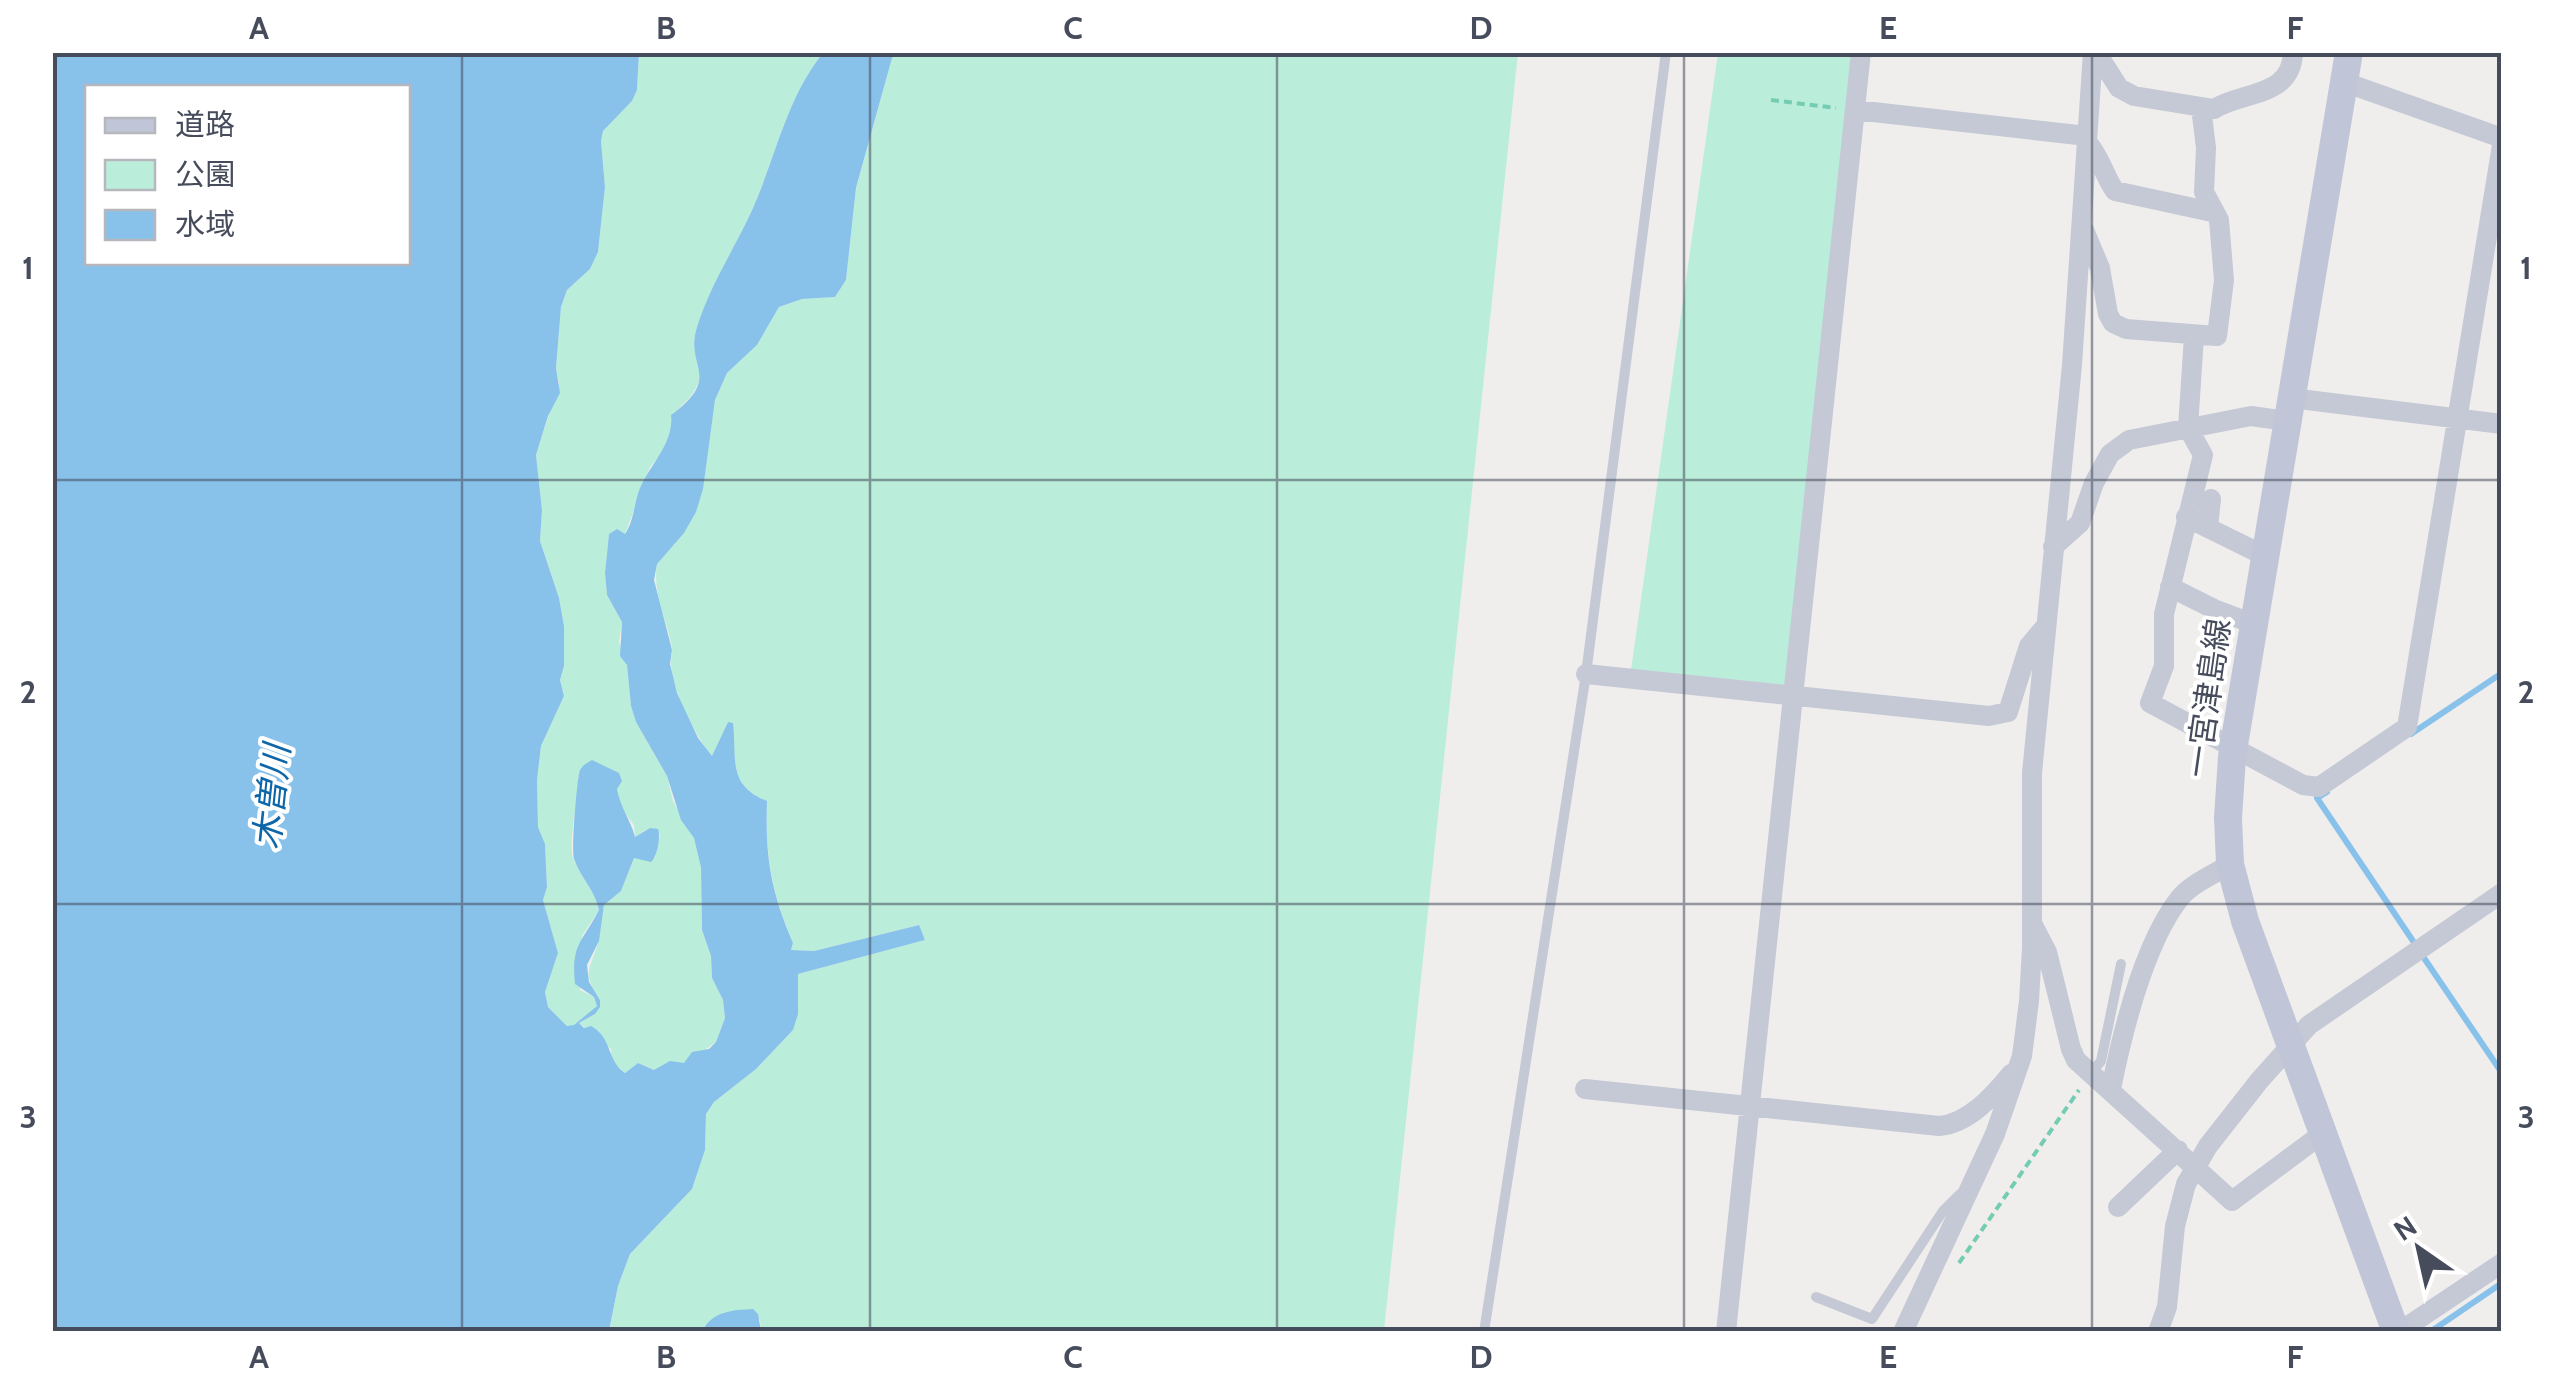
<svg xmlns="http://www.w3.org/2000/svg" width="2554" height="1384" font-family="Cabin,'Noto Sans JP',sans-serif">
<style>
.green{fill:#bbeeda}
.water{fill:#88c2eb;fill-rule:evenodd}
.lines{fill:none;stroke-linecap:round;stroke-linejoin:round}
.stream{stroke:#88c2eb;stroke-width:6}
.path{stroke:#74ccb3;stroke-width:4;stroke-dasharray:8 5;stroke-linecap:butt}
.lane{stroke:#c4c9d5;stroke-width:10}
.street{stroke:#c4c9d5;stroke-width:20}
.secondary{stroke:#c0c6d7;stroke-width:28}
.grid{fill:none;stroke:#464c5b;stroke-width:2.5;stroke-opacity:0.55}
.labels{text-anchor:middle;stroke-width:8;stroke-linejoin:round;paint-order:stroke}
.street-label{font-size:32px;fill:#464c5b;stroke:#fff}
.water-label{font-size:35px;font-style:italic;fill:#0d66a7;stroke:#fff}
.neatline{fill:none;stroke:#464c5b;stroke-width:4}
.grid-label{font-size:32px;text-anchor:middle;font-weight:bold;fill:#464c5b}
</style>
<rect width="100%" height="100%" fill="#f0eeed"/>
<path class="green" d="M897,52L1518,53L1384,1331L761,1332L760,1320L705,1325L702,1331L609,1332L618,1286L630,1254L692,1189L705,1150L706,1114L714,1102L756,1069L793,1030L798,974L925,940L918,925L814,951L791,950L793,943C772,891 765,858 767,801C724,783 741,757 728,722L712,757C694,732 673,694 671,664C670,659 673,653 672,648C667,619 652,594 657,563L710,433L715,400L727,373L757,345L779,307L802,299L835,297L846,280L856,189L892,58Z
M639,53H823C787,97 776,156 753,208C735,248 711,285 697,327C693,339 694,346 698,357C707,383 689,400 671,415L672,428L661,454L650,467L625,534H609L605,573L607,595L622,622L619,642L627,665L631,706L636,722L667,776L673,801L694,838L701,868L702,930L711,956L712,978L723,1000L725,1018L716,1042L685,1064L654,1070L638,1063L625,1073L612,1061L611,1049L579,1023L595,1014L600,999C578,970 594,966 599,938C601,927 602,916 604,905L621,891L634,858H655L660,834L645,830L635,838L634,825L621,808L617,789L578,776C579,797 568,842 573,858C580,877 595,889 599,910L582,936L580,990L594,997L597,1006L574,1026H567L548,1007L545,992L558,953L543,900L547,887L545,845L538,827L537,780L541,746L564,696L560,680L564,666V626L559,598L540,541L542,510L536,455L559,383L556,368L561,307L567,290L590,269L598,252L605,187L601,141L603,131L632,101L637,90Z
M1718,53H1854L1788,689L1631,670Z"/>
<path class="water" d="M52,53H639L637,90L632,101L603,131L601,141L605,187L598,252L590,269L567,290L561,307L556,368L560,393L548,416L536,455L542,510L540,541L559,598L564,626V666L560,680L564,696L541,746L537,780L538,827L545,844L547,887L543,900L558,953L545,992L548,1007L567,1026L574,1025L597,1006L594,997L575,984C571,943 582,943 599,910C595,890 580,877 574,859C571,852 577,776 580,770C583,765 587,763 592,760L619,773L622,781L617,789C620,807 631,821 635,837L650,828L658,829C661,837 657,857 651,862L634,858L621,891L604,905L599,941L587,965L589,982L600,1000V1007L595,1014L579,1023L584,1028L591,1026C612,1037 607,1061 625,1073L638,1063L654,1070L670,1061L684,1063L692,1052L709,1049L716,1042L725,1018L723,1000L712,978L711,956L702,930L701,868L694,838L681,820L667,776L636,722L631,706L627,665L620,656L622,622L607,595L605,573L609,534L617,529L625,534C634,521 634,503 640,488C651,463 674,443 671,415C724,376 684,367 697,327C710,285 735,248 753,208C776,156 787,97 823,53H897L892,58L856,188L846,280L835,297L802,299L779,307L757,345L727,373L715,400L703,489L696,512L684,533L657,564L654,580L672,650L670,664L677,693L698,738L712,756L728,722L733,723C737,759 727,785 767,801C765,858 771,891 793,943L791,950L814,951L919,925L925,940L798,974V1014L793,1030L756,1069L714,1102L706,1114L705,1150L692,1189L630,1254L618,1286L609,1331H53ZM88,88H408V262H88Z
M753,1309L758,1314L761,1331H702C713,1311 732,1310 753,1309Z"/>
<g class="lines">
<path class="stream" d="M2411,734L2502,673
M2327,792L2317,798L2413,941
M2422,955L2502,1073
M2430,1332L2502,1283"/>
<path class="path" d="M1771,100L1836,108
M1959,1263L2079,1090"/>
<path class="lane" d="M2091,1073L2101,1061L2121,964
M1816,1297L1872,1319L1943,1211L1960,1194
M1484,1332L1586,674L1666,52"/>
<path class="street" d="M2096,52L2119,88L2134,96L2214,109C2242,91 2292,98 2293,52
M2344,82L2502,138
M1855,110L2087,136
M2087,142C2101,157 2103,174 2115,191L2212,212
M2084,230L2100,268L2108,314L2113,323L2126,329L2217,336L2224,280L2219,220L2204,192L2206,148L2201,107
M2194,336L2188,428L2203,455L2164,614V666L2150,703L2303,785L2319,787L2407,727L2502,145
M2291,398L2502,424
M2186,517L2265,556
M2208,528L2211,499
M2053,547L2080,523L2094,483L2110,454L2129,440L2251,416L2287,421
M2170,587L2214,609L2254,624
M1586,674L1989,716L2008,712L2029,646L2045,627
M2033,925L2047,952L2071,1049L2076,1060L2232,1201L2322,1134
M1585,1089L1939,1126C1968,1124 1993,1096 2011,1074
M2111,1089C2122,1034 2144,944 2179,899C2190,884 2215,874 2230,864
M2118,1207L2178,1150
M1726,1332L1861,52
M1903,1332L1995,1134L2022,1056L2029,1001L2032,948V773L2072,365L2093,52
M2158,1332L2167,1307L2175,1226L2186,1184L2208,1146L2259,1081L2309,1025L2502,893
M2399,1332L2502,1263"/>
<path class="secondary" d="M2349,52L2232,757L2228,818L2230,864L2245,921L2396,1332"/>
</g>
<path class="grid" d="M462,52V1332M870,52V1332M1277,52V1332M1684,52V1332M2092,52V1332M52,480H2502M52,904H2502"/>
<g class="labels">
<g class="street-label">
<text transform="translate(2208 698) rotate(-82)" y="11">一宮津島線</text>
</g>
<g class="water-label">
<text transform="translate(272 797) rotate(-84)" y="12">木曽川</text>
</g>
</g>
<rect width="2554" height="1384" fill="none" stroke="#ffffff" stroke-width="110"/>
<rect x="85" y="85" width="325" height="180" fill="#ffffff" stroke="#b5b7bd" stroke-width="2.5"/>
<rect x="105" y="118" width="50" height="15" fill="#c0c6d7" stroke="#b5b7bd" stroke-width="2.5"/>
<text x="175" y="135" font-size="30" fill="#464c5b">道路</text>
<rect x="105" y="160" width="50" height="30" fill="#bbeeda" stroke="#b5b7bd" stroke-width="2.5"/>
<text x="175" y="185" font-size="30" fill="#464c5b">公園</text>
<rect x="105" y="210" width="50" height="30" fill="#88c2eb" stroke="#b5b7bd" stroke-width="2.5"/>
<text x="175" y="235" font-size="30" fill="#464c5b">水域</text>
<g transform="translate(2419 1249) rotate(326)" stroke="#ffffff" stroke-width="8" paint-order="stroke">
<path d="M0-8L18 38L0 25L-18 38Z" fill="#464c5b"/>
<text y="-15" font-size="28" font-weight="bold" text-anchor="middle" fill="#464c5b">N</text>
</g>
<rect x="55" y="55" width="2444" height="1274" class="neatline"/>
<g class="grid-label">
<text x="259" y="39">A</text>
<text x="666" y="39">B</text>
<text x="1073" y="39">C</text>
<text x="1481" y="39">D</text>
<text x="1888" y="39">E</text>
<text x="2295" y="39">F</text>
<text x="28" y="279">1</text>
<text x="2526" y="279">1</text>
<text x="28" y="703">2</text>
<text x="2526" y="703">2</text>
<text x="28" y="1128">3</text>
<text x="2526" y="1128">3</text>
<text x="259" y="1368">A</text>
<text x="666" y="1368">B</text>
<text x="1073" y="1368">C</text>
<text x="1481" y="1368">D</text>
<text x="1888" y="1368">E</text>
<text x="2295" y="1368">F</text>
</g>
</svg>
